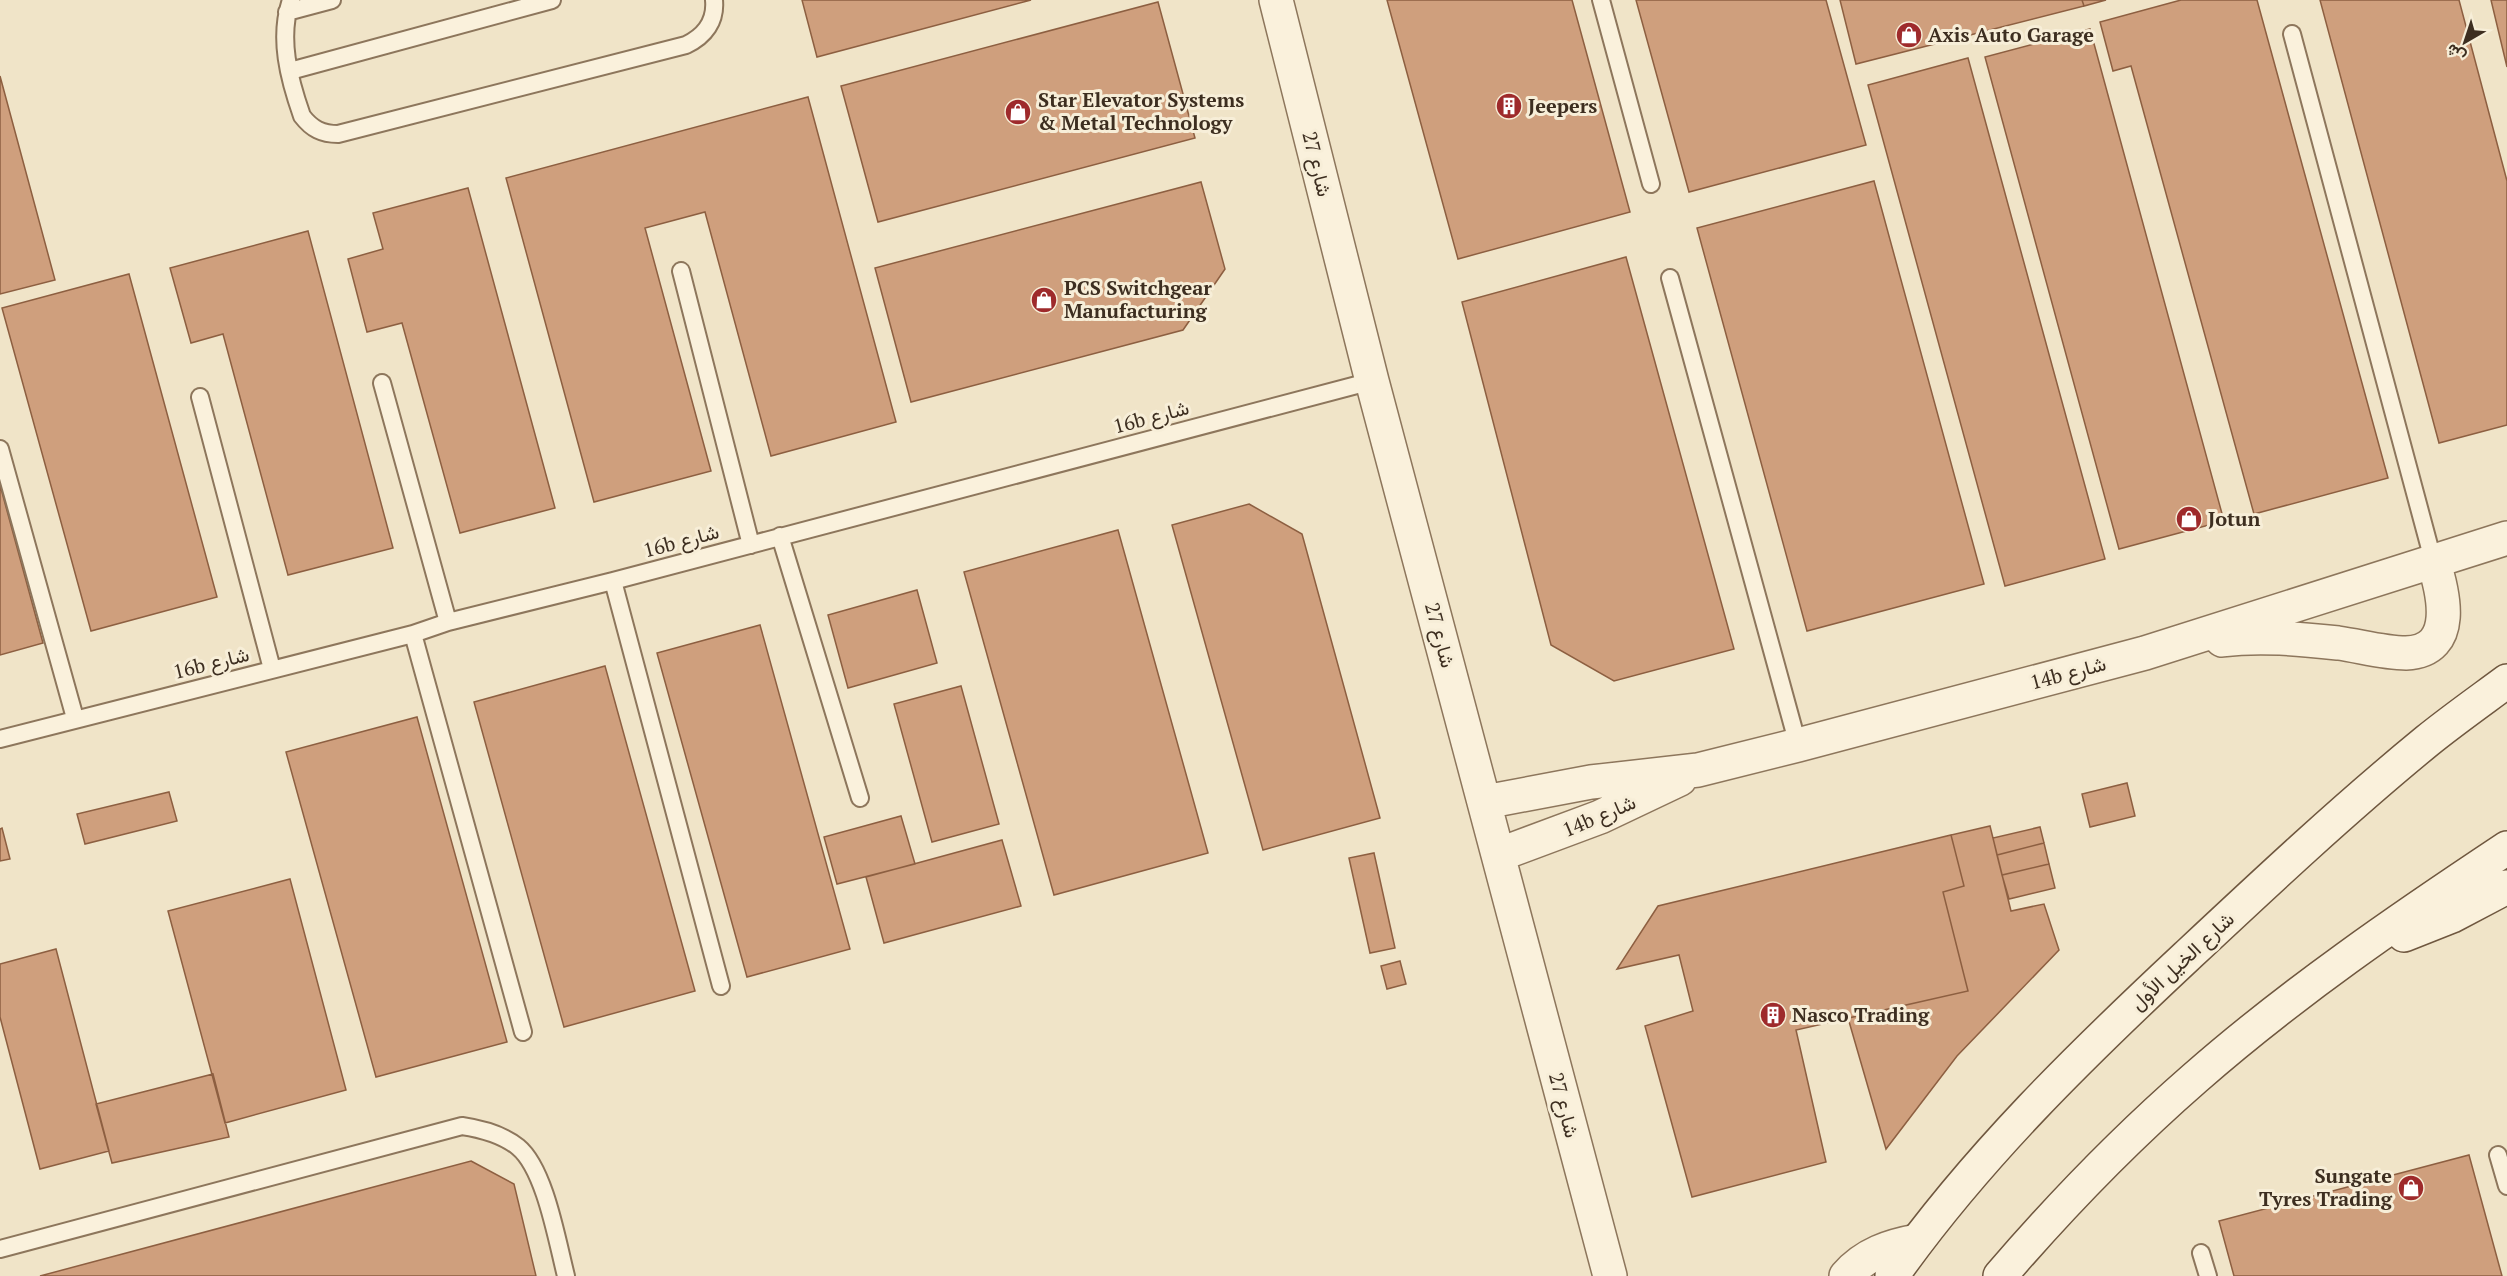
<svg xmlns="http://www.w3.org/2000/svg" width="2507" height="1276" font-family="'PT Serif',Vazirmatn,serif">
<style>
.building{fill:#cf9f7d;stroke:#8d5f41;stroke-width:1.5}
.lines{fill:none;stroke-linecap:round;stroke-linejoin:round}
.service-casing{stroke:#8d765c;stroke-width:20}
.minor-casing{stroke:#8d765c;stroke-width:36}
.secondary-casing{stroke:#6f573f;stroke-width:36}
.service{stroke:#faf1dc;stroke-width:16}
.minor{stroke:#faf1dc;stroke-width:33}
.secondary{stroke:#faf1dc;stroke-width:33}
.labels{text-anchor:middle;stroke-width:6;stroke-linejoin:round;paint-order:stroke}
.poi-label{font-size:20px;font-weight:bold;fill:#3d2e20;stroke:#f7eed8;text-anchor:start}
.street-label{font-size:20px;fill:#3d2e20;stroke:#f7eed8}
</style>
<rect width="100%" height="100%" fill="#f0e4c8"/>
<path class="building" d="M802,0H1031L817,57Z
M1387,0H1572L1630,212L1458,259Z
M1636,0H1826L1866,145L1689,192Z
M1840,0H2082L2084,6L1856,64Z
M2082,0H2106L2084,6Z
M2181,0H2257L2388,478L2254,514L2131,66L2113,71L2100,22Z
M2320,0H2459L2507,181V425L2439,443Z
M2491,0H2507V67Z
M1158,2L1195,138L878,222L841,86Z
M2090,29L2224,521L2119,549L1985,57Z
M1968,58L2105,559L2005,586L1868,85Z
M0,76L55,280L0,294Z
M808,97L896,422L771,456L705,212L645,228L711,471L594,502L506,178Z
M1874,181L1984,584L1807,631L1697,228Z
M1201,182L1225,269L1183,330L911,402L875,268Z
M468,188L555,508L460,533L402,323L367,332L348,259L383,249L373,213Z
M308,231L393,548L288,575L223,334L191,343L170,268Z
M1626,257L1734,649L1614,681L1551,645L1462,302Z
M129,274L217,597L91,631L2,308Z
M0,485L43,643L0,655Z
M1249,504L1302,534L1380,818L1263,850L1172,525Z
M1118,530L1208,853L1054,895L964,572Z
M917,590L937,663L848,688L828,615Z
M760,625L850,949L747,977L657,653Z
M605,666L695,991L564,1027L474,702Z
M961,686L999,824L932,842L894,704Z
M417,717L507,1042L376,1077L286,752Z
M2127,783L2135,816L2090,827L2082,794Z
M169,792L177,821L85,844L77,814Z
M901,816L915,864L837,884L824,837Z
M1990,826L2011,911L2044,904L2059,950L1957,1056L1886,1149L1848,1018L1968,991L1943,892L1964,886L1951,835Z
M2040,827L2044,843L1997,855L1993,838Z
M2,828L10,859L0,861V829Z
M1951,835L1964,886L1943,892L1968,991L1796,1030L1826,1162L1692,1197L1645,1026L1693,1011L1679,955L1617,969L1658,906Z
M1002,840L1021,906L884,943L866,877Z
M2044,843L2049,864L2002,875L1997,855Z
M1374,853L1395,948L1370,953L1349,858Z
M2049,864L2055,888L2009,899L2002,875Z
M290,879L346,1090L225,1123L168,911Z
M56,949L109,1151L40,1169L0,1017V964Z
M1400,961L1406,984L1387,989L1381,966Z
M213,1074L229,1137L112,1163L96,1104Z
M2469,1155L2502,1276H2234L2219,1221Z
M471,1161L514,1184L536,1276H40Z"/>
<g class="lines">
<defs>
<path id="service" d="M291,0C278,38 289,79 302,116C312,129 322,134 338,134L686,45C705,36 716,21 714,0
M1601,0L1651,184
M287,12L332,0
M2292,34L2433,560
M290,71L552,0
M681,271L751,545
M1670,278L1798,745
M382,383L448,622
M200,397L272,669
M0,449L75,718
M780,536L860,798
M613,581L721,986
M413,634L523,1032
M0,739L413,634L448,622L613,581L1372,381
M2498,1155L2507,1186
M0,1249L462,1126C482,1129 502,1134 518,1147C545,1169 557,1241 566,1276
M2201,1253L2208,1276"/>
<path id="minor" d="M1276,0L1372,381L1610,1276
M2222,640C2260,635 2300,639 2338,643C2360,646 2383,653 2406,653C2459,651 2443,591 2433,560
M1485,802L1591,782L1698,770L1798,745L2145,653L2507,538
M1498,855L1600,817L1680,779
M1846,1276C1865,1254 1890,1246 1917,1241"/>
<path id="secondary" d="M2404,935L2452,916L2507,887
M1892,1276C1976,1157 2081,1055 2187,956C2265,883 2344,809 2427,741C2453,720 2480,701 2507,681
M2000,1276C2061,1205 2125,1139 2195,1078C2292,993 2400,919 2507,848"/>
</defs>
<use href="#service" class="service-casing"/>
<use href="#minor" class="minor-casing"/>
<use href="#secondary" class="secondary-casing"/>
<use href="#service" class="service"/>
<use href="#minor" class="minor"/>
<use href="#secondary" class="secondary"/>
</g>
<defs>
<symbol id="shop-disc" viewBox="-11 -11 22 22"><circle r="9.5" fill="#9e2a2b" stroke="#f7eed8"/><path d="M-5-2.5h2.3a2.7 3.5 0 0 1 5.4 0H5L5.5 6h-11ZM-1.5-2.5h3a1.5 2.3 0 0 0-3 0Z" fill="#fff"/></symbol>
<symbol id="building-disc" viewBox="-11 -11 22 22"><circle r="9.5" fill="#9e2a2b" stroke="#f7eed8"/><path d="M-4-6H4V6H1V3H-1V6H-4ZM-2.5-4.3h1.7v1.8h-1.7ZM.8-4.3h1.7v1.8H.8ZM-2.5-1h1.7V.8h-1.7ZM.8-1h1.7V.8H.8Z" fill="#fff"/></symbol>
</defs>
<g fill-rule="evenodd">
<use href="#shop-disc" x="1894" y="20" width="30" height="30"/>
<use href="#building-disc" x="1494" y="91" width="30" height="30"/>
<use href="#shop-disc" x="1003" y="97" width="30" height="30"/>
<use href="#shop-disc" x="1029" y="285" width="30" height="30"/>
<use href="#shop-disc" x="2174" y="504" width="30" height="30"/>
<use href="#building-disc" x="1758" y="1000" width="30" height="30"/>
<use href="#shop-disc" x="2396" y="1173" width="30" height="30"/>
</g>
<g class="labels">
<g class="poi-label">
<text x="1928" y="42">Axis Auto Garage</text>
<text x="1038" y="107">Star Elevator Systems<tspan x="1038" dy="23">&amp; Metal Technology</tspan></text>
<text x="1528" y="113">Jeepers</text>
<text x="1064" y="295">PCS Switchgear<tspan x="1064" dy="23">Manufacturing</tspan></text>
<text x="2208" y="526">Jotun</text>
<text x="1792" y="1022">Nasco Trading</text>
<text x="2392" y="1183" text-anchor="end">Sungate<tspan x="2392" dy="23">Tyres Trading</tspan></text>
</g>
<g class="street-label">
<text transform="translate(1317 164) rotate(76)" y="7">شارع 27</text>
<text transform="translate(1151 417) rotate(-15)" y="7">16b شارع</text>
<text transform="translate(681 541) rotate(-15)" y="7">16b شارع</text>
<text transform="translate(1440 635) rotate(75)" y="7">شارع 27</text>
<text transform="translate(211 663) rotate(-14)" y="7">16b شارع</text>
<text transform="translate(2068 673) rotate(-15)" y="7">14b شارع</text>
<text transform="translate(1599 816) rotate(-23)" y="7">14b شارع</text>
<text transform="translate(2182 961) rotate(-43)" y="7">شارع الخيل الأول</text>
<text transform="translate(1564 1105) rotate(75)" y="7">شارع 27</text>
</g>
</g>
<g transform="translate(2465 42) rotate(219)" stroke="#f7eed8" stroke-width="4.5" paint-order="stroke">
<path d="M0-4.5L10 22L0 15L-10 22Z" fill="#3d2e20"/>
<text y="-9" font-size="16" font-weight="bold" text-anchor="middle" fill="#3d2e20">ش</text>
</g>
</svg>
